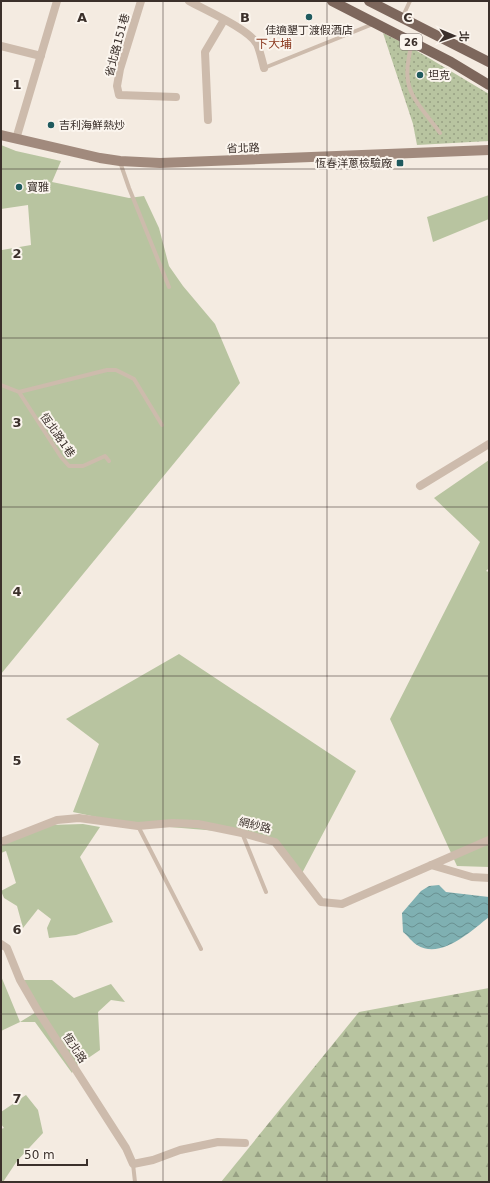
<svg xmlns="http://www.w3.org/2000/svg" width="490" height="1183" font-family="'DejaVu Sans','Noto Sans TC',sans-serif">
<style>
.green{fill:#b8c4a0}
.forest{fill:url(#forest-firs)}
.park{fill:url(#park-dots)}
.water{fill:url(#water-waves)}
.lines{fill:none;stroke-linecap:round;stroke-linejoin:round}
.lane{stroke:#cdbbac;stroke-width:4}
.street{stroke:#cdbbac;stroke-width:8}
.secondary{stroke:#a18a7d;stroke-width:10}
.primary{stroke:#7d675c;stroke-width:10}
.grid{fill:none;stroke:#3b302b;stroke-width:1;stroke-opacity:0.55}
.poi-dot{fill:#1f5a5e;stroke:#fbf5ee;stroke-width:1.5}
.labels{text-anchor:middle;stroke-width:4;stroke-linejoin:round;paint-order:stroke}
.shield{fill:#fbf5ee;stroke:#756b66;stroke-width:1}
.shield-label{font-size:10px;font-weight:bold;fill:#3b302b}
.poi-label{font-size:11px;fill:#3b302b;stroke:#fbf5ee;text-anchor:start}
.street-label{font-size:11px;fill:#3b302b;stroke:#fbf5ee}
.neighbourhood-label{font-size:12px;fill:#8c3b22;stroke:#fbf5ee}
.grid-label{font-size:13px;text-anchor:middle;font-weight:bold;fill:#3b302b;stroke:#fbf5ee;stroke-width:4;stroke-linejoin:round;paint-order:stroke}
</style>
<defs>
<pattern id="forest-firs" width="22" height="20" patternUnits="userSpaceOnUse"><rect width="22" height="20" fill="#b8c4a0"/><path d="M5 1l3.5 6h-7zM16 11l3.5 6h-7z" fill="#97a083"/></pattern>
<pattern id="park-dots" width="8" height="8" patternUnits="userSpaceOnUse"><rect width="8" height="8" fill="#b8c4a0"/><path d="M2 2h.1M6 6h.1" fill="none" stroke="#97a083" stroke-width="1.8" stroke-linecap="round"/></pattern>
<pattern id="water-waves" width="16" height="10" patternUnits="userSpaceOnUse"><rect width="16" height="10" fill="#7fb0b2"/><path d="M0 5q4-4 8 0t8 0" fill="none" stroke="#699091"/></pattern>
</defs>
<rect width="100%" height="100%" fill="#f4ebe1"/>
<path class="green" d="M1,145L16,151L61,161L52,182L129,198L144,196L159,228L169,266L183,286L215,324L240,383L1,674L2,250L31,245L28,205L1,209Z
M489,195V219L433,242L427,217Z
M489,460V568L486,571L489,572V867L457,866L390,719L480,542L434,498Z
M179,654L356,771L300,877L275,842L242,833L145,825L138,826L73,812L99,744L66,719Z
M83,824L100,827L80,857L113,922L76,935L49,938L47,928L51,919L38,909L23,928L17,906L4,898L1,891L16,883L6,851L1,853V844L50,825Z
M1,976L20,1022L38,1011L20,980H52L74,998L111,984L125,1002L111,1000L98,1012L100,1050L75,1067L72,1073L35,1022H20L1,1031Z
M26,1095L38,1110L43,1133L17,1161L3,1182H1V1129L4,1128L1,1124V1112Z"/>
<path class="forest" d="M489,988V1182H221L359,1012Z"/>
<path class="park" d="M383,33L407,45L489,94V141L417,145L413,124Z"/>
<path class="water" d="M439,885L446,892L489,897V917C471,931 441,960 417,945C412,942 408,936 403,932L402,913L421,891L429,886Z"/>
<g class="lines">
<path class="lane" d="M402,18L410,1
M412,42C409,56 405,72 409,86C414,103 430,118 440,133
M264,68L373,24
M120,162L129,188L169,287
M1,385L19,392L61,457L69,466H83L105,456L109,461
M19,392L107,370H116L134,379L162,425
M138,826L201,949
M242,833L266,892
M133,1164L135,1182"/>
<path class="street" d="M141,1L120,69L117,86L119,95L176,97
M189,1C205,10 249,29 257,44C260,51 262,60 264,68
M1,46L41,56
M208,120L205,52L224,20
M16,139L57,1
M420,486L489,444
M1,842L57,820L79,818L138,826L172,823L198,824L242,833L275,842L321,902L342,904L489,840
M431,865L472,877L489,878
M1,944L7,948L20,980L38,1011L126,1148L133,1164L153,1160L180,1150L218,1142L245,1143"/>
<path class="secondary" d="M1,135L100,158L120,161L160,163L489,150"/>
<path class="primary" d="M332,1L451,62L489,85
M369,1L489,62"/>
</g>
<path class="grid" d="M163,1V1182M327,1V1182M1,169H489M1,338H489M1,507H489M1,676H489M1,845H489M1,1014H489"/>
<g class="poi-dot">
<circle cx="309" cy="17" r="4"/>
<circle cx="420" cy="75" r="4"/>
<circle cx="51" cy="125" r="4"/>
<rect x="396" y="159" width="8" height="8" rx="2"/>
<circle cx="19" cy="187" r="4"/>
</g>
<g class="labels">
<rect class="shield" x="400" y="34" width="22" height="16" rx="3"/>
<g class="shield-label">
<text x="411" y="46">26</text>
</g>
<g class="poi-label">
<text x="309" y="34" text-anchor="middle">佳適墾丁渡假酒店</text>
<text x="428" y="79">坦克</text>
<text x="59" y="129">吉利海鮮熱炒</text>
<text x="392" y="167" text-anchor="end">恆春洋蔥檢驗廠</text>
<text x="27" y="191">寶雅</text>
</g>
<g class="street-label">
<text transform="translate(117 45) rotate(-75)" y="4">省北路151巷</text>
<text transform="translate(243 148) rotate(-2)" y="4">省北路</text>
<text transform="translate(58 435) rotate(55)" y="4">恆北路1巷</text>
<text transform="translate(255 825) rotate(14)" y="4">網紗路</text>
<text transform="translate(75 1048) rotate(57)" y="4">恆北路</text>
</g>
<g class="neighbourhood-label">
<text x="274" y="48">下大埔</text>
</g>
</g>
<g class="grid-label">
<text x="82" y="22">A</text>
<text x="245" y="22">B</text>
<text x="408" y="22">C</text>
<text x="17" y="89">1</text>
<text x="17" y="258">2</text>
<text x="17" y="427">3</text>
<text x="17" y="596">4</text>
<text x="17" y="765">5</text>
<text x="17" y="934">6</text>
<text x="17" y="1103">7</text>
</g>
<rect width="490" height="1183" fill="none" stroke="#3b302b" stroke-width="4"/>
<g transform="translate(454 36) rotate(92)" stroke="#fbf5ee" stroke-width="3" paint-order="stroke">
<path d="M0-3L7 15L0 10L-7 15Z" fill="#3b302b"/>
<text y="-6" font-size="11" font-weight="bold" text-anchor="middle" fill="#3b302b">北</text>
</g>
<path d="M18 1159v6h69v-6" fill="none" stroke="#3b302b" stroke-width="2"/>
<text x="24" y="1159" font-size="12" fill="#3b302b" stroke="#fbf5ee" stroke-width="3" paint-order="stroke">50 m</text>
</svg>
